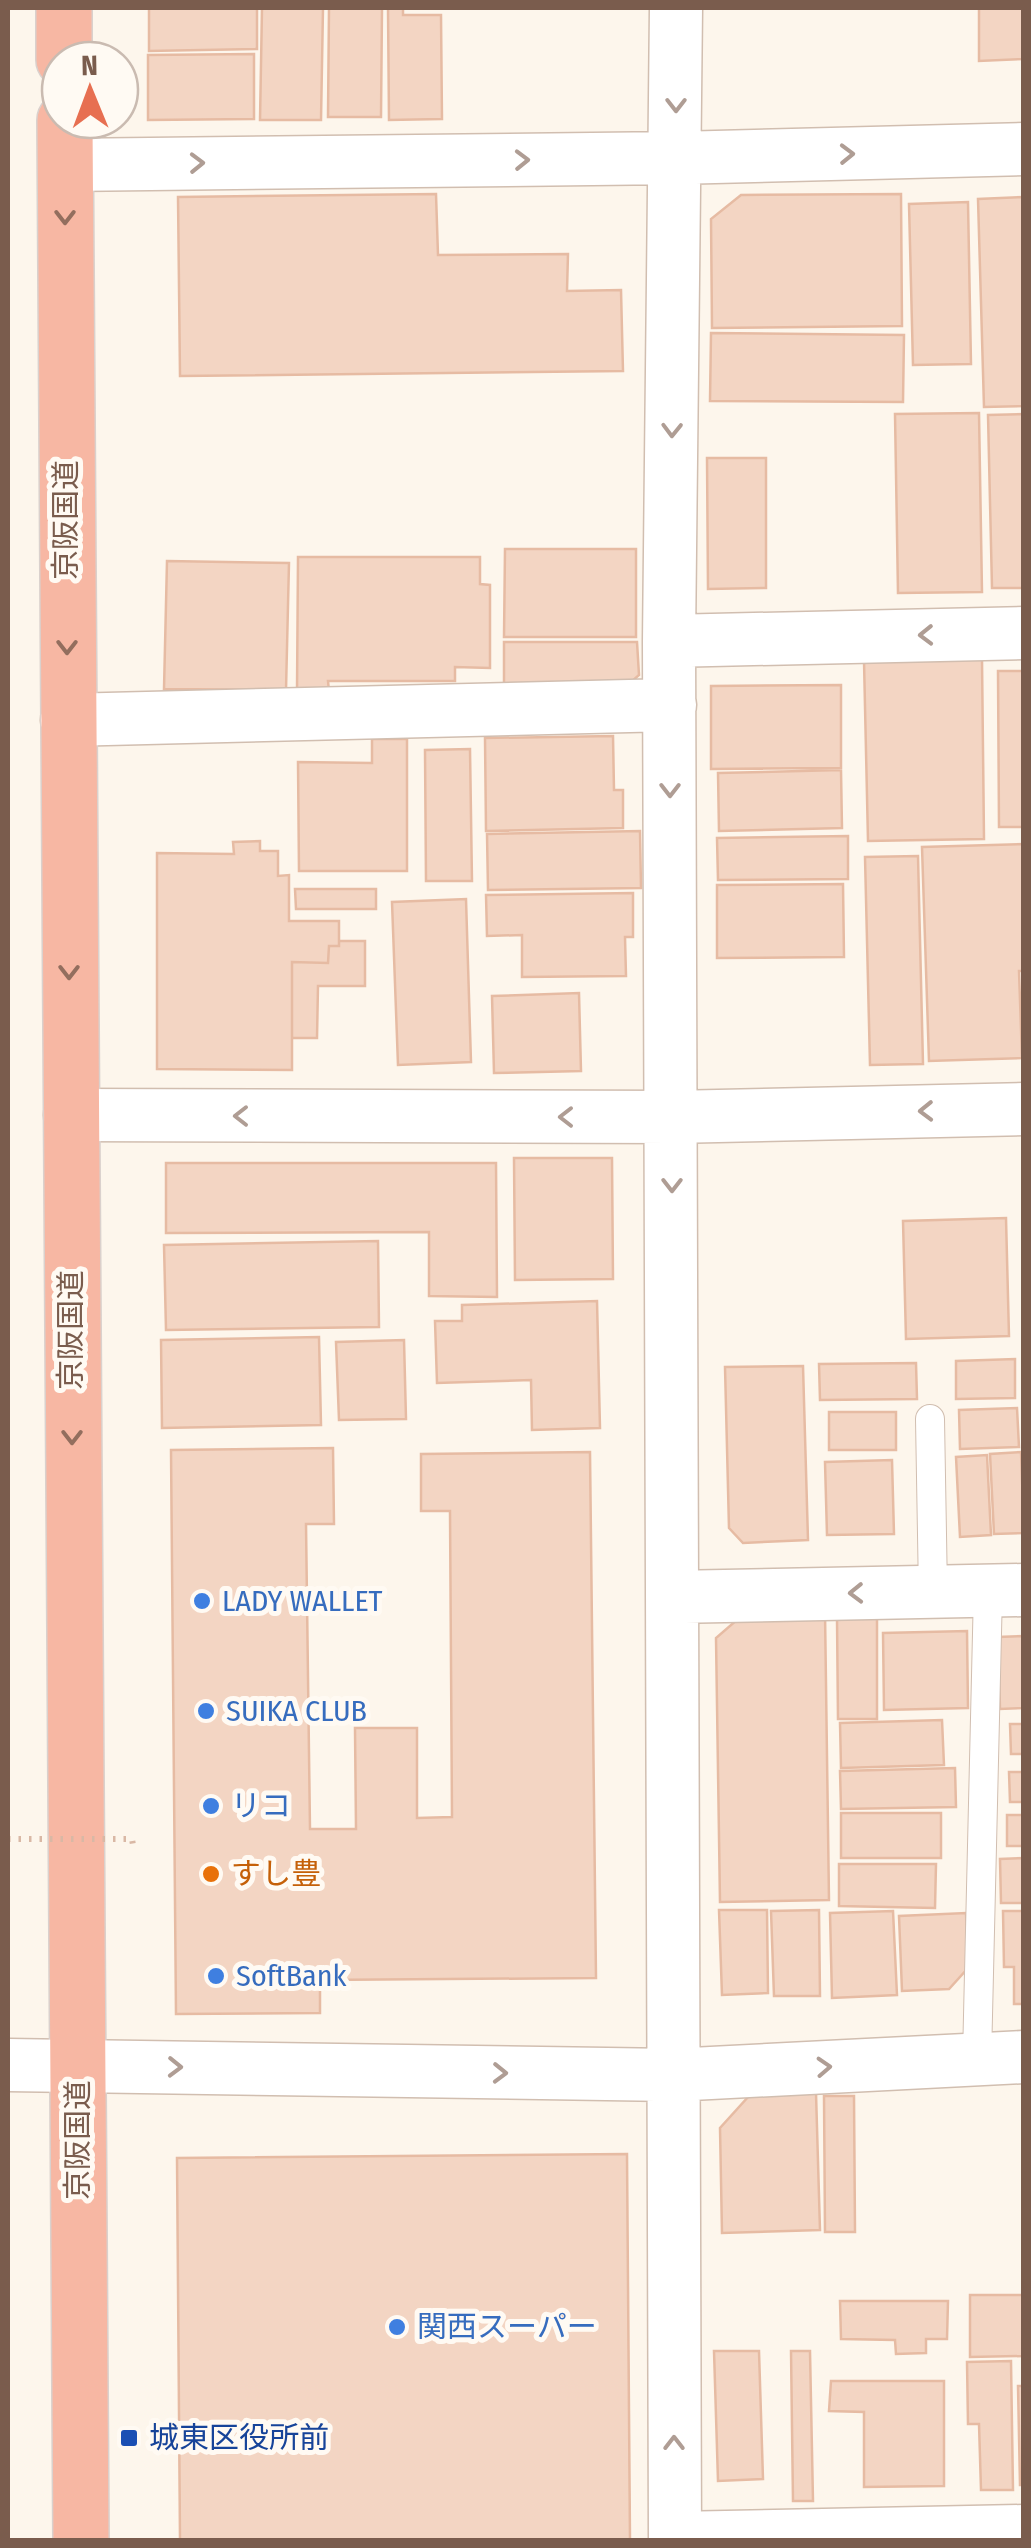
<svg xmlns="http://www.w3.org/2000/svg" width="1031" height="2548" font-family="'Fira Sans Condensed','Noto Sans JP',sans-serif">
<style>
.building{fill:#f3d5c3;stroke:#e6bba3;stroke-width:2.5}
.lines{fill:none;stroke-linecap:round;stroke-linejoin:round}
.lane-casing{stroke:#d1beb0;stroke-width:30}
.street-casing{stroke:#d1beb0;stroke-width:55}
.highway-casing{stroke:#dad1cd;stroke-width:58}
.lane{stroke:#fff;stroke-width:28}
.street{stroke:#fff;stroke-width:52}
.highway{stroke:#f7b7a3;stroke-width:55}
.path-bridge{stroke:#d9b8a5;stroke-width:6;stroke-dasharray:2.5 8;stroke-linecap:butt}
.oneway{stroke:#af9d94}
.oneway2{stroke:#936e5e}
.shop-dot{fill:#3f7fe0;stroke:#fffaf3;stroke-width:4}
.food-dot{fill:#e8710a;stroke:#fffaf3;stroke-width:4}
.transit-dot{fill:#1a4fb4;stroke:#fffaf3;stroke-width:4}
.labels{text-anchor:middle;stroke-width:10;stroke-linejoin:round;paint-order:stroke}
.street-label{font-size:30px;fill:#7a5c4d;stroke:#fffaf3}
.shop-label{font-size:30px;fill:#366cbe;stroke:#fffaf3;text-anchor:start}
.food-label{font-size:30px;fill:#c56008;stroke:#fffaf3;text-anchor:start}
.transit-label{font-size:30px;fill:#164399;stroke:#fffaf3;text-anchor:start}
</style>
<rect width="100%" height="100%" fill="#fdf6ec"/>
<path class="building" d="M149,8H257V49L149,51Z
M262,8H323L321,120H260Z
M329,8H382L381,117H328Z
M388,8H403V15H441L442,119L389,120Z
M979,8H1024V59L979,61Z
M254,54V119L148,120V55Z
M436,194L438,255L568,254L567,291L621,290L623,371L180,376L178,197Z
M901,194L902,326L712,328L711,219L741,195Z
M1024,197V406L984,407L978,199Z
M968,202L971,364L913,365L909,204Z
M711,333L904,335L903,402L710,401Z
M979,413L982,592L898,593L895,414Z
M1024,414V588H992L988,415Z
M707,458H766V588L708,589Z
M505,549H636V637H504Z
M298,557H480V584L490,585V668L455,667V681H328L329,691L297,692Z
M167,561L289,563L286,690L164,689Z
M504,642H637L639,675L619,693L504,694Z
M982,659L984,839L868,841L864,661Z
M998,671H1024V827H999Z
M841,685V768L711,769V686Z
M613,736L614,790H623V828L486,831L485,738Z
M372,739H407V871H299L298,762L372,763Z
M470,749L472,881H426L425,750Z
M841,770L842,828L719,831L718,773Z
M640,831L641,888L488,890L487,834Z
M848,836V879L718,880L717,838Z
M260,841V851H278V876L289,875V921H339V946H329L328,963L292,962V1070L157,1069V853L234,854L233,842Z
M1024,844V971H1019L1022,1058L929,1061L922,847Z
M918,856L923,1064L870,1065L865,857Z
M843,884L844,957L717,958V885Z
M295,889H376V909H296Z
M633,893V937H625L626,976L522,977V935L487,936L486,895Z
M466,899L471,1062L398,1065L392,902Z
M339,941H365V986H318L317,1038H292V962L328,963L329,946H339Z
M579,993L581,1071L494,1073L492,996Z
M514,1158H612L613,1279L515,1280Z
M166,1163H496L497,1297L429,1296V1232L166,1233Z
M1006,1218L1009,1336L906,1339L903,1221Z
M378,1241L379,1327L166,1330L164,1245Z
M597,1301L600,1428L532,1430L531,1380L437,1383L435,1321H462V1305Z
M319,1337L321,1425L162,1428L161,1340Z
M404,1340L406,1419L339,1420L336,1342Z
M1015,1359V1398L956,1399V1361Z
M916,1363L917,1399L820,1400L819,1364Z
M803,1366L808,1540L743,1543L729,1528L725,1367Z
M1017,1408L1019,1447L960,1449L959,1410Z
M829,1412H896V1450H829Z
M333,1448L334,1524H306L310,1829H356L355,1728H417V1818L452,1817L450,1511H421V1454L590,1452L596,1978L320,1980V2013L176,2014L171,1450Z
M1021,1452L1024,1533L994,1534L990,1454Z
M987,1455L991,1535L960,1537L956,1457Z
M892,1460L894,1534L827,1535L825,1462Z
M746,1612H825L829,1900L720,1902L716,1638Z
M837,1618H877V1719H838Z
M967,1631L968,1708L884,1710L883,1633Z
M1024,1636V1708L1000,1709L998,1637Z
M942,1720L944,1765L841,1768L840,1723Z
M1010,1724H1024V1754H1011Z
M955,1768L956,1807L841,1809L840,1771Z
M1009,1772H1024V1802H1010Z
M841,1813H941V1858H841Z
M1007,1815H1024V1846H1007Z
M1024,1858V1903H1001L1000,1859Z
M839,1864H936L935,1908L839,1906Z
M719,1910H767L768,1993L722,1995Z
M819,1910L820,1996H774L771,1911Z
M893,1911L897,1995L832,1998L830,1913Z
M1003,1911H1024V2004H1014V1967H1004Z
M966,1913L968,1968L949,1989L902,1991L899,1916Z
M816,2093L820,2230L722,2233L720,2128L749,2096Z
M824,2096H854L855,2232H825Z
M627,2154L630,2540H180L177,2158Z
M970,2295H1024V2356L970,2357Z
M840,2301H948L947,2339H926V2353L896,2354L895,2340L841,2339Z
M714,2351H759L763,2479L718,2481Z
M791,2351H810L813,2501H793Z
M1011,2361L1013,2490H981L979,2424H968L967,2362Z
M831,2381H944V2486L864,2487V2412L829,2411Z
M1018,2386H1024V2485H1020Z"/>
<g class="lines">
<defs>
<path id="lane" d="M930,1419L933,1592
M977,2058L988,1591"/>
<path id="street" d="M65,165L676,158L1024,149
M669,641L1024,633
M67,720L670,705
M70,1115L672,1117L1024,1109
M672,1597L1024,1590
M8,2065L672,2075L1024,2057
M675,2538L1024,2531
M675,2540L669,641L676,8"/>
<path id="highway" d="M64,8V60
M65,120L81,2540"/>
</defs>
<use href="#lane" class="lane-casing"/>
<use href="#street" class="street-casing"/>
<use href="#highway" class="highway-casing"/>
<use href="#lane" class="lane"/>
<use href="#street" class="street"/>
<use href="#highway" class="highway"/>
<path class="path-bridge" d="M8,1839H132L134,1851"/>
</g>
<defs><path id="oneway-chevron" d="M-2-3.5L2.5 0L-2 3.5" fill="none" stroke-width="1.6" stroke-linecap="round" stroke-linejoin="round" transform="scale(2.5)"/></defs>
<g class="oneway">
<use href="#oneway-chevron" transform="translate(676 105) rotate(90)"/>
<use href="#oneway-chevron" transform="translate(847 154) rotate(-1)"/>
<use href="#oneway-chevron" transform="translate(522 160) rotate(-1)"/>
<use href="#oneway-chevron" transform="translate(197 163) rotate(-1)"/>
<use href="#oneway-chevron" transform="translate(672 430) rotate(91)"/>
<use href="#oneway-chevron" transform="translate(926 635) rotate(179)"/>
<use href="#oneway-chevron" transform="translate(670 790) rotate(90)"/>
<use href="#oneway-chevron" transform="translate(926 1111) rotate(179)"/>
<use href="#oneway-chevron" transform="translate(241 1116) rotate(-180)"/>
<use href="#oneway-chevron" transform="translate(566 1117) rotate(-180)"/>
<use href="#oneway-chevron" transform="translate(672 1185) rotate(90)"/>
<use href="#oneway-chevron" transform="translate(856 1593) rotate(179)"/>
<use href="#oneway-chevron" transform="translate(175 2067) rotate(1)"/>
<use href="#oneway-chevron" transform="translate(824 2067) rotate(-3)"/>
<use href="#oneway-chevron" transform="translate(500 2073) rotate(1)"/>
<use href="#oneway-chevron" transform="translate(674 2443) rotate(-90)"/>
</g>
<g class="oneway2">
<use href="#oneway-chevron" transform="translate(65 217) rotate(90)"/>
<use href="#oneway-chevron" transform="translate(67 647) rotate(90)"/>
<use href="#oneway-chevron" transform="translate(69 972) rotate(90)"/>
<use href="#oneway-chevron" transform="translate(72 1437) rotate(90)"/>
</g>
<g class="shop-dot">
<circle cx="202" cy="1601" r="10"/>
<circle cx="206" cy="1711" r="10"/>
<circle cx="211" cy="1806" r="10"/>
<circle cx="216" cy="1976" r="10"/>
<circle cx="397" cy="2327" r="10"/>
</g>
<circle class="food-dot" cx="211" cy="1874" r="10"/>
<rect class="transit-dot" x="119" y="2428" width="20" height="20" rx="5"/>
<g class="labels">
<g class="street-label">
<text transform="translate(66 520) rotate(-90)" y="10">京阪国道</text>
<text transform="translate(71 1330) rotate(-90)" y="10">京阪国道</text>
<text transform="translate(78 2140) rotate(-90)" y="10">京阪国道</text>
</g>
<g class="shop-label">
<text x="222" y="1611">LADY WALLET</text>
<text x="226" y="1721">SUIKA CLUB</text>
<text x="231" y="1816">リコ</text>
<text x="236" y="1986">SoftBank</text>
<text x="417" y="2337">関西スーパー</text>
</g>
<g class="food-label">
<text x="231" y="1884">すし豊</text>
</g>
<g class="transit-label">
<text x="149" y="2448">城東区役所前</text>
</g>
</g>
<rect width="1031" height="2548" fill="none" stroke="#7a5c4d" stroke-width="20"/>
<g transform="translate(90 90) rotate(359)"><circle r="48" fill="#fffaf3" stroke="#cabbb1" stroke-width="2.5"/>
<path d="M0-8L18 38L0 25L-18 38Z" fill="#e76f51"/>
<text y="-15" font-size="28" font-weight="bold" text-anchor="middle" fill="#7a5c4d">N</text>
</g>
</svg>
